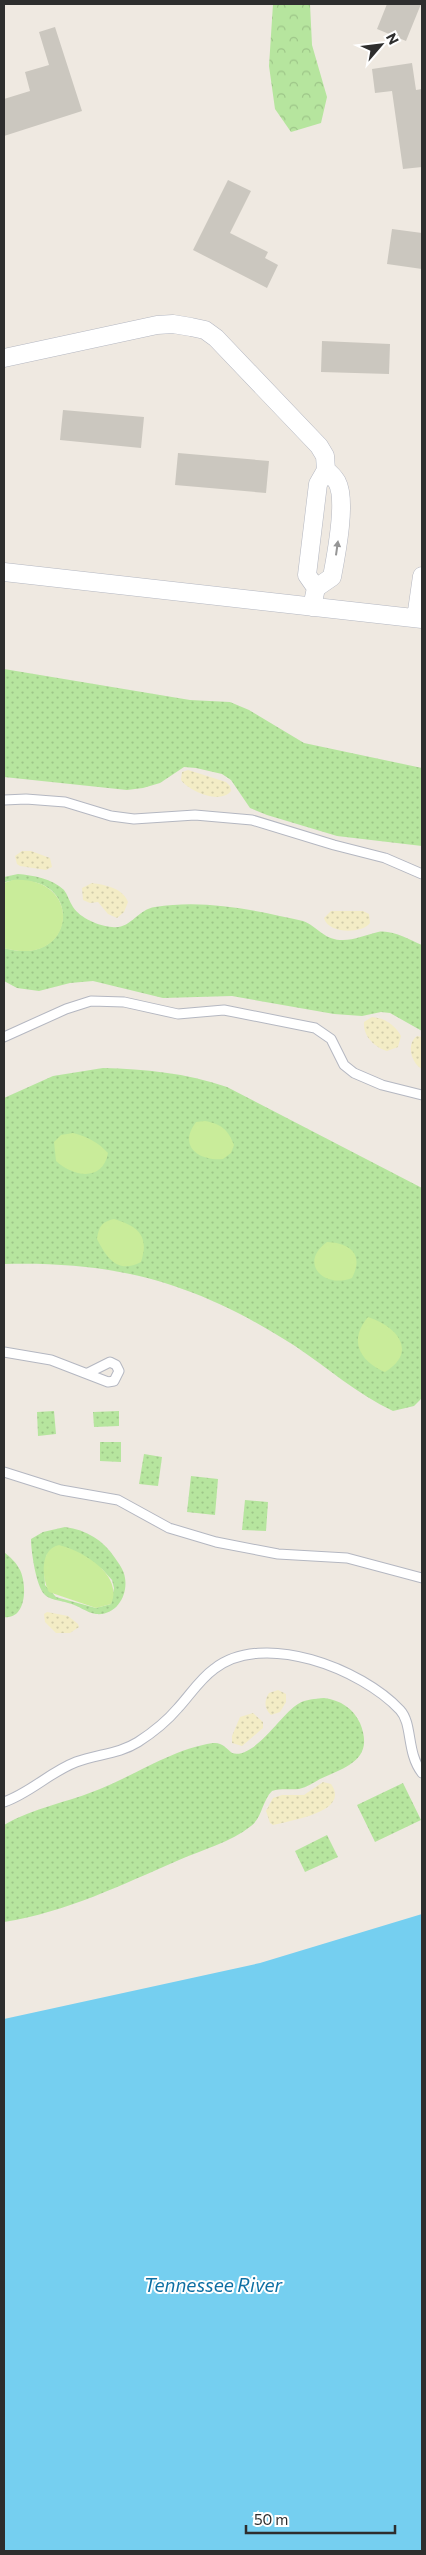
<svg xmlns="http://www.w3.org/2000/svg" width="426" height="2555" font-family="Commissioner,sans-serif">
<style>
.grass{fill:url(#grass-dots);fill-rule:evenodd}
.forest{fill:url(#forest-crowns)}
.sand{fill:url(#sand-dots)}
.pitch{fill:#c9ec9a}
.water{fill:#75cff0}
.building{fill:#cbc7bf}
.lines{fill:none;stroke-linecap:round;stroke-linejoin:round}
.service-casing{stroke:#b4b7c1;stroke-width:11}
.minor-casing{stroke:#b4b7c1;stroke-width:19}
.service{stroke:#fff;stroke-width:9}
.minor{stroke:#fff;stroke-width:18}
.oneway{fill:#969696}
.labels{text-anchor:middle;stroke-width:4;stroke-linejoin:round;paint-order:stroke}
.water-label{font-size:19px;font-style:italic;fill:#0d6fa3;stroke:#fff}
</style>
<defs>
<pattern id="grass-dots" width="8" height="8" patternUnits="userSpaceOnUse" patternTransform="scale(1.25)"><rect width="8" height="8" fill="#b6e59e"/><path d="M2 2h.1M6 6h.1" fill="none" stroke="#9dc588" stroke-width="1.8" stroke-linecap="round"/></pattern>
<pattern id="forest-crowns" width="20" height="18" patternUnits="userSpaceOnUse" patternTransform="scale(1.25)"><rect width="20" height="18" fill="#b6e59e"/><path d="M2 6a3 3 0 1 1 6 0M12 15a3 3 0 1 1 6 0" fill="none" stroke="#9dc588"/></pattern>
<pattern id="sand-dots" width="8" height="8" patternUnits="userSpaceOnUse" patternTransform="scale(1.25)"><rect width="8" height="8" fill="#f3ecc5"/><path d="M2 2h.1M6 6h.1" fill="none" stroke="#d1cbaa" stroke-width="1.8" stroke-linecap="round"/></pattern>
</defs>
<rect width="100%" height="100%" fill="#efe9e1"/>
<path class="grass" d="M4,669L190,700L230,702L249,710L304,743L422,768V846L337,836L267,815L250,808L231,780L222,774L196,768L184,767L160,783L143,788L127,790L4,777Z
M18,874C32,875 53,879 64,890C68,895 69,901 73,907C80,918 99,926 112,927C130,930 138,909 155,907C205,899 254,910 303,921C317,926 323,939 340,940C353,941 365,935 378,932C391,929 410,940 422,945V1031L390,1013L381,1012L362,1016L334,1014L232,996L163,998L93,981L70,983L39,991L17,988L4,981V948C74,968 83,881 23,881C16,881 9,880 4,883V877Z
M103,1068C145,1069 186,1073 227,1087L422,1188V1398L414,1406L393,1411C357,1394 328,1368 295,1346C198,1284 120,1261 4,1264V1098L53,1076Z
M54,1411L56,1434L38,1436L37,1412Z
M119,1411V1426L94,1427L93,1412Z
M100,1442H121V1462L100,1461Z
M144,1454L162,1457L158,1486L139,1484Z
M191,1476L218,1479L215,1515L187,1512Z
M245,1500L268,1502L266,1531L242,1530Z
M65,1527C87,1530 103,1540 115,1558C119,1564 124,1570 125,1578C128,1596 116,1616 96,1614C87,1613 78,1605 68,1603C60,1600 49,1600 44,1594C36,1585 31,1551 31,1539L43,1532ZM47,1554L78,1555L102,1569L112,1580L114,1588L111,1604L96,1608L56,1597L45,1585L44,1567Z
M4,1552C10,1557 16,1562 20,1570C27,1584 27,1620 4,1617Z
M324,1698C340,1700 353,1708 360,1723C375,1760 346,1767 320,1779C313,1783 307,1787 299,1789C289,1790 282,1788 272,1791C262,1801 262,1818 251,1826C231,1842 202,1850 179,1860C121,1885 67,1912 4,1922V1825C33,1808 69,1802 100,1789C137,1774 173,1749 213,1743C222,1742 226,1748 232,1753C254,1760 281,1714 298,1704C306,1699 315,1699 324,1698Z
M403,1783L421,1820L375,1842L357,1805Z
M327,1835L338,1857L305,1872L295,1851Z"/>
<path class="forest" d="M273,4H310L312,45L327,97L321,123L291,132L275,109L269,66Z"/>
<path class="sand" d="M188,770L226,782L230,786L231,791C220,805 189,791 181,780L182,772Z
M22,851H31L50,858L52,867L46,870L20,866L17,864L15,856Z
M92,883C105,885 123,888 128,902L124,912L117,918L108,914L98,902L90,903L83,900L82,888Z
M331,911H363L369,914L370,923C362,934 328,934 324,918Z
M372,1017C385,1018 395,1025 401,1036L398,1047L387,1051C374,1047 363,1036 364,1022Z
M417,1036L422,1037V1069C411,1063 406,1044 417,1036Z
M47,1612L68,1616L78,1624L79,1627L70,1633H56L45,1622L44,1614Z
M278,1690L286,1694V1702L280,1712L271,1715C264,1708 264,1701 269,1693Z
M253,1713L263,1722V1728L242,1746L232,1743V1736L240,1717Z
M323,1782L331,1784C351,1812 291,1820 273,1825L270,1823L266,1811L273,1798L282,1795H304Z"/>
<path class="pitch" d="M13,880C86,876 76,969 4,948V883Z
M205,1121C221,1124 228,1129 234,1145L231,1153L223,1159C198,1161 178,1146 196,1122Z
M73,1133C88,1137 98,1142 108,1153C103,1182 73,1177 56,1161L54,1142L61,1135Z
M114,1219C137,1226 150,1235 141,1262C118,1274 107,1259 97,1239C99,1227 101,1222 114,1219Z
M327,1242C351,1243 364,1255 352,1278C324,1289 298,1263 327,1242Z
M368,1317C396,1326 419,1351 385,1372C360,1361 348,1341 368,1317Z
M59,1545C83,1551 124,1575 111,1604L96,1608L49,1592C42,1579 39,1549 59,1545Z"/>
<path class="water" d="M422,1914V2551H4V2019L260,1963Z"/>
<path class="building" d="M387,4H421L406,41L377,29Z
M55,27L82,111L4,136V99L30,91L25,72L49,65L39,32Z
M412,63L416,90L422,89V167L403,169L392,91L375,93L372,69Z
M228,180L251,191L230,233L268,252L265,258L278,265L267,288L193,250Z
M392,229L422,233V269L387,264Z
M322,341L390,344L389,374L321,372Z
M63,410L144,417L141,448L60,440Z
M178,453L269,461L266,493L175,485Z"/>
<g class="lines">
<defs>
<path id="service" d="M4,800L26,799L65,802L111,816L134,819L195,815L252,820L334,845L385,858L422,874
M4,1037L66,1009L91,1001L124,1002L178,1014L224,1010L315,1028L331,1039L344,1065L354,1073L382,1085L422,1095
M4,1352L51,1360L108,1382L114,1381L119,1371L116,1365L110,1362L88,1373
M4,1472L61,1490L118,1500L169,1528L216,1542L278,1554L347,1558L422,1578
M4,1802C30,1793 50,1772 76,1762C97,1754 119,1754 138,1742C152,1733 167,1721 178,1708C190,1695 200,1679 214,1669C263,1630 362,1669 400,1710C413,1724 406,1752 422,1773"/>
<path id="minor" d="M4,358L157,325L173,324L191,327L205,330L216,338L319,446L325,456L326,470
M4,572L422,619
M312,607L316,588L307,575L318,484L326,470C330,473 334,477 337,482C347,500 336,556 332,577L316,588
M416,618L422,576"/>
</defs>
<use href="#service" class="service-casing"/>
<use href="#minor" class="minor-casing"/>
<use href="#service" class="service"/>
<use href="#minor" class="minor"/>
</g>
<defs><path id="oneway-solid" d="M-6-.8H1V-3.2L6.5 0L1 3.2V.8H-6Z" transform="scale(1.25)"/></defs>
<use class="oneway" href="#oneway-solid" transform="translate(337 548) rotate(-82)"/>
<g class="labels">
<g class="water-label">
<text x="213" y="2292">Tennessee River</text>
</g>
</g>
<rect width="426" height="2555" fill="none" stroke="#2e2e2e" stroke-width="10"/>
<g transform="translate(381 45) rotate(62)" stroke="#ffffff" stroke-width="4" paint-order="stroke">
<path d="M0-4L9 19L0 12L-9 19Z" fill="#2e2e2e"/>
<text y="-8" font-size="14" font-weight="bold" text-anchor="middle" fill="#2e2e2e">N</text>
</g>
<path d="M246 2525v8h149v-8" fill="none" stroke="#2e2e2e" stroke-width="2.5"/>
<text x="254" y="2525" font-size="15" fill="#2e2e2e" stroke="#ffffff" stroke-width="4" paint-order="stroke">50 m</text>
</svg>
